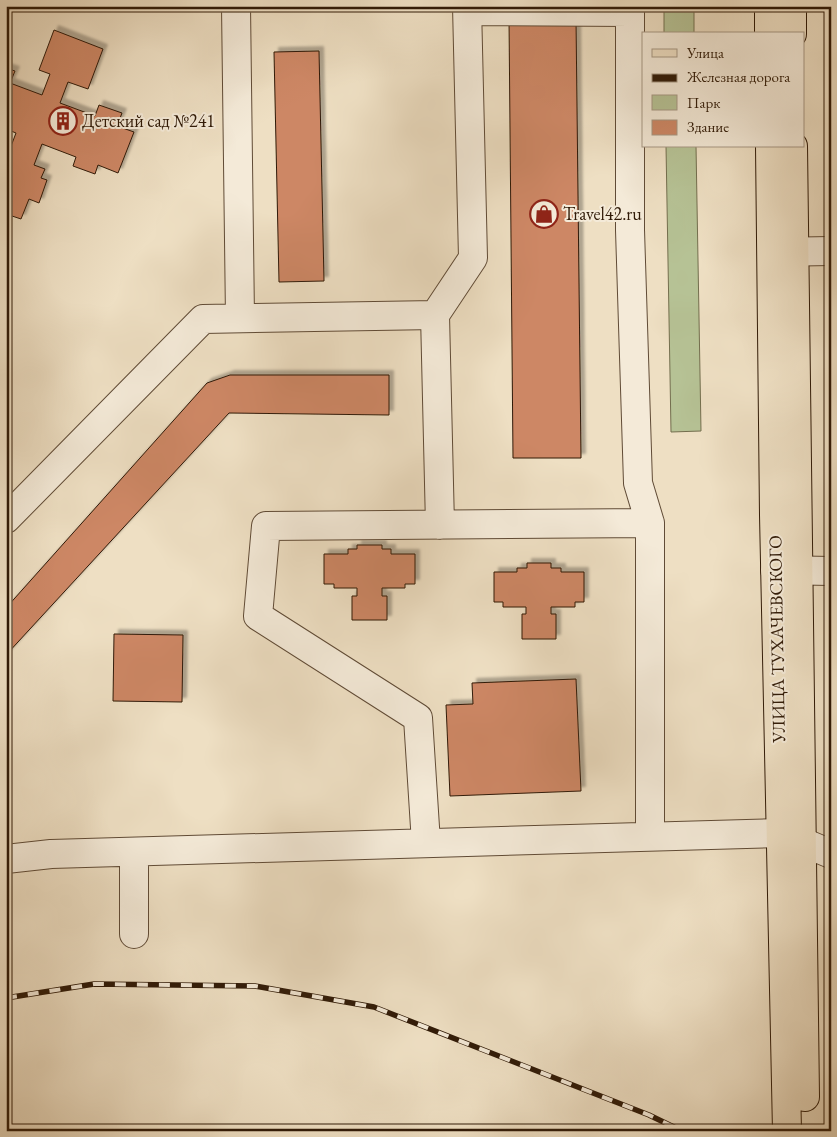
<svg xmlns="http://www.w3.org/2000/svg" width="837" height="1137" font-family="'EB Garamond',serif">
<style>
.green{fill:#b6c295;stroke:#736e4e}
.building{fill:#cd8765;stroke:#301a07;filter:url(#shadow)}
.lines{fill:none;stroke-linecap:round;stroke-linejoin:round}
.minor-casing{stroke:#604b36;stroke-width:30}
.major-casing{stroke:#301a07;stroke-width:30}
.minor{stroke:#f4ead8;stroke-width:28}
.major{stroke:#eedfc3;stroke-width:28}
.rail-casing{stroke:#301a07;stroke-width:5.5}
.rail{stroke:#f4ead8;stroke-width:4;stroke-dasharray:11;stroke-linecap:butt}
.labels{text-anchor:middle;stroke-width:4;stroke-linejoin:round;paint-order:stroke}
.poi-label{font-size:18px;fill:#301a07;stroke:#f4ead8;text-anchor:start}
.street-label{font-size:18px;fill:#301a07;stroke:#f4ead8}
</style>
<defs>
<filter id="shadow"><feDropShadow dx="4.5" dy="-4.5" stdDeviation="1" flood-color="#0004"/></filter>
</defs>
<rect width="100%" height="100%" fill="#eedfc3"/>
<filter id="stains"><feTurbulence type="fractalNoise" baseFrequency=".004" numOctaves="4"/><feColorMatrix values="0 0 0 0 .2 0 0 0 0 .09 0 0 0 0 .02 0 0 0 .5 -.17"/></filter>
<radialGradient id="worn" r=".72"><stop offset=".6" stop-color="#630" stop-opacity="0"/><stop offset="1" stop-color="#630" stop-opacity=".3"/></radialGradient>
<path class="green" d="M664,6H694V34H664Z
M666,146H696L701,431L671,432Z"/>
<path class="building" d="M509,19H576L581,458H513Z
M54,30L103,49L88,89L68,82L60,103L95,116L99,105L122,113L117,126L134,132L118,173L98,165L95,174L73,166L76,157L42,144L34,165L45,169L41,178L47,180L39,203L29,199L21,219L6,214V153L8,154L16,133L6,129V68L15,71L10,83L42,95L50,74L39,70Z
M319,51L324,281L279,282L274,52Z
M230,375H389V415L229,413L6,655V608L207,383Z
M357,545H382V549H391V554H415V584H405V588H382V596H387V620H352V596H357V588H334V584H324V554H348V549H357Z
M527,563H551V568H561V572H584V602H575V607H551V614H556V639H522V614H526V607H503V602H494V572H517V568H527Z
M114,634L183,635L182,702L113,701Z
M576,679L581,791L450,796L446,705L473,704L472,683Z"/>
<g class="lines">
<defs>
<path id="minor" d="M236,6L240,318
M630,6V230L638,483L650,523
M468,11L630,12
M772,252L831,251
M435,315L440,525
M6,519L203,319L435,315L473,258L467,6
M775,570L831,571
M426,843L418,718L258,616L266,526L650,523V836
M134,852V934
M6,859L51,854L781,833L831,854"/>
<path id="major" d="M769,6V34
M792,6V34
M770,146L774,515L787,1131
M793,146L805,1097"/>
</defs>
<use href="#minor" class="minor-casing"/>
<use href="#major" class="major-casing"/>
<use href="#minor" class="minor"/>
<use href="#major" class="major"/>
<defs>
<path id="rail" d="M6,998L94,984L255,986L374,1007L649,1115L682,1131"/>
</defs>
<use href="#rail" class="rail-casing"/>
<use href="#rail" class="rail"/>
</g>
<defs>
<symbol id="building-ring" viewBox="-11 -11 22 22"><circle r="9.5" fill="#f4ead8" stroke="#8f2418" stroke-width="1.5"/><path d="M-4-6H4V6H1V3H-1V6H-4ZM-2.5-4.3h1.7v1.8h-1.7ZM.8-4.3h1.7v1.8H.8ZM-2.5-1h1.7V.8h-1.7ZM.8-1h1.7V.8H.8Z" fill="#8f2418"/></symbol>
<symbol id="shop-ring" viewBox="-11 -11 22 22"><circle r="9.5" fill="#f4ead8" stroke="#8f2418" stroke-width="1.5"/><path d="M-5-2.5h2.3a2.7 3.5 0 0 1 5.4 0H5L5.5 6h-11ZM-1.5-2.5h3a1.5 2.3 0 0 0-3 0Z" fill="#8f2418"/></symbol>
</defs>
<g fill-rule="evenodd">
<use href="#building-ring" x="47" y="105" width="32" height="32"/>
<use href="#shop-ring" x="528" y="198" width="32" height="32"/>
</g>
<g class="labels">
<g class="poi-label">
<text x="82" y="127">Детский сад №241</text>
<text x="563" y="220">Travel42.ru</text>
</g>
<g class="street-label">
<text transform="translate(777 639) rotate(-91)" y="6">УЛИЦА ТУХАЧЕВСКОГО</text>
</g>
</g>
<rect width="837" height="1137" fill="none" stroke="#eedfc3" stroke-width="25"/>
<rect x="8" y="8" width="822" height="1122" fill="none" stroke="#301a07" stroke-width="2.5"/>
<rect x="12" y="12" width="812" height="1112" fill="none" stroke="#301a07"/>
<rect x="642" y="32" width="162" height="115" fill="#f4ead8" stroke="#a69784"/>
<rect x="652" y="49" width="25" height="8" fill="#eedfc3" stroke="#a69784"/>
<text x="687" y="58" font-size="15" fill="#301a07">Улица</text>
<rect x="652" y="74" width="25" height="8" fill="#301a07" stroke="#a69784"/>
<text x="687" y="82" font-size="15" fill="#301a07">Железная дорога</text>
<rect x="652" y="95" width="25" height="15" fill="#b6c295" stroke="#a69784"/>
<text x="687" y="108" font-size="15" fill="#301a07">Парк</text>
<rect x="652" y="120" width="25" height="15" fill="#cd8765" stroke="#a69784"/>
<text x="687" y="132" font-size="15" fill="#301a07">Здание</text>
<rect width="100%" height="100%" filter="url(#stains)"/>
<rect width="100%" height="100%" fill="url(#worn)"/>
</svg>
